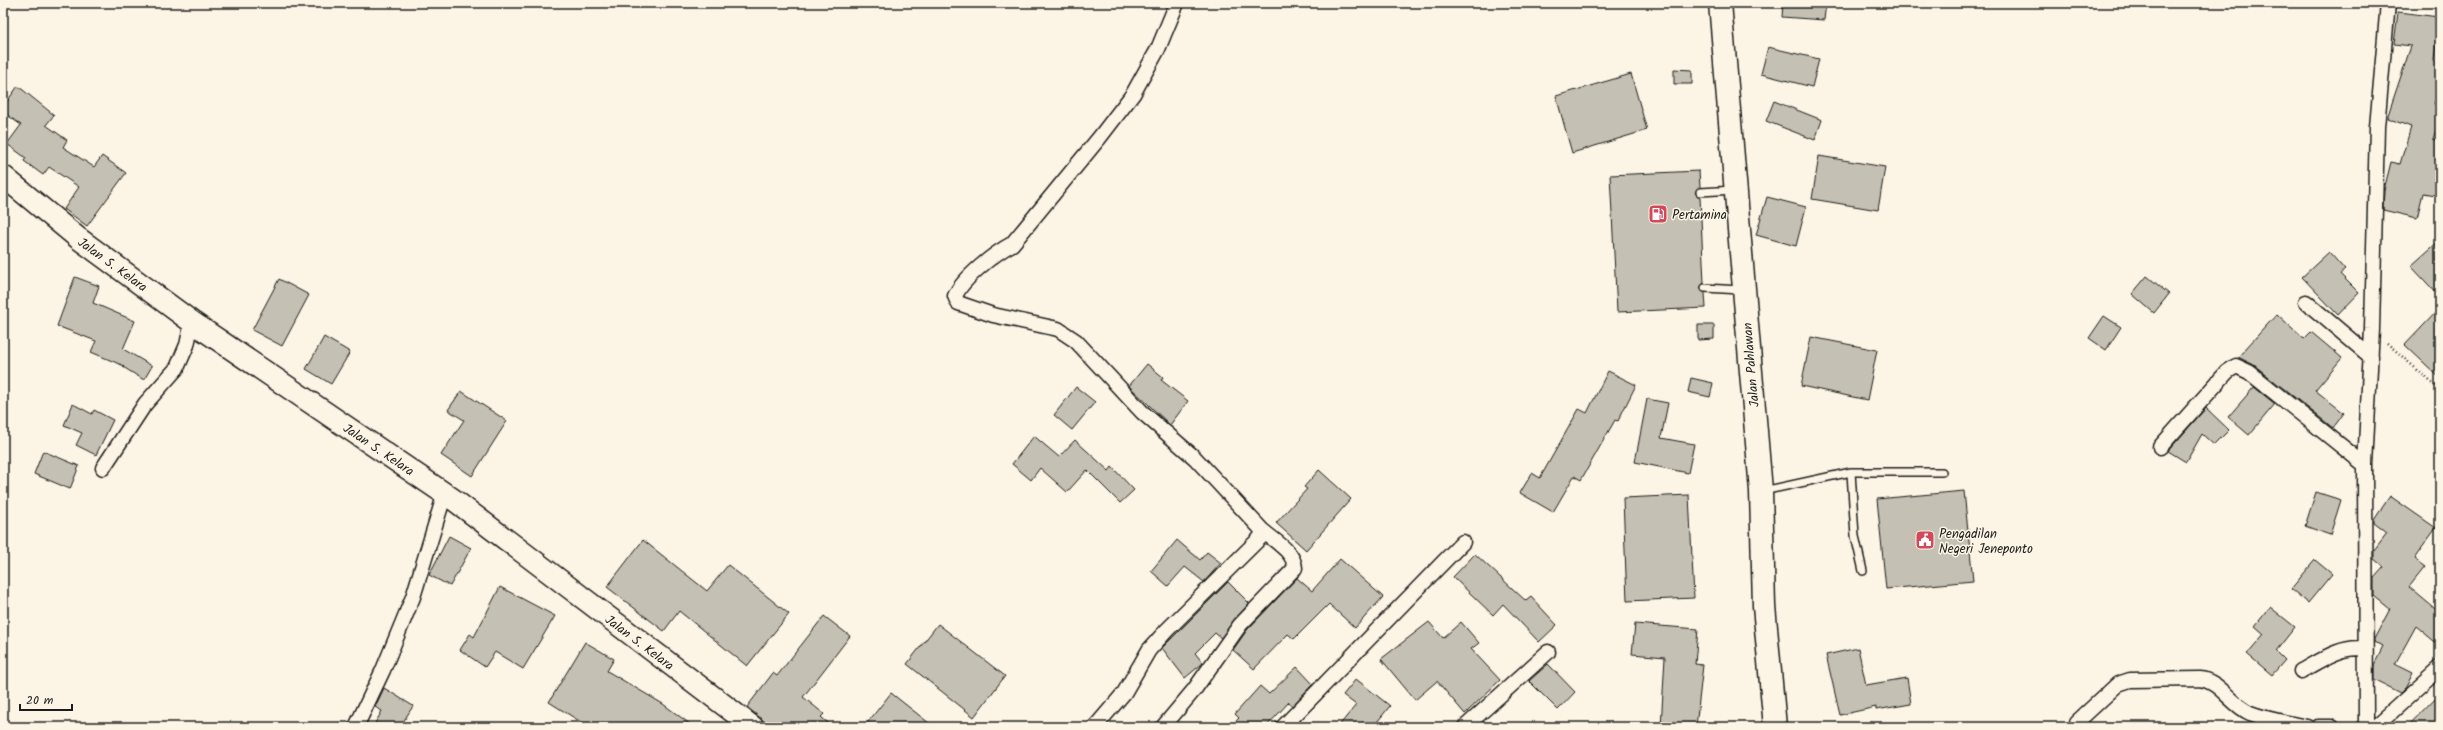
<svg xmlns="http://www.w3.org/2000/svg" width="2443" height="730" font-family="Kalam,sans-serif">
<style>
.building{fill:#c4c0b3;stroke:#1c1c1c}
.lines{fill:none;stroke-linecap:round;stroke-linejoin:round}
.service-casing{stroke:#1c1c1c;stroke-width:10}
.minor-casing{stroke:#1c1c1c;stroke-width:17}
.primary-casing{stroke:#1c1c1c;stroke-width:24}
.trunk-casing{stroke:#1c1c1c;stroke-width:25}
.path{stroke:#1c1c1c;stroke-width:2.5;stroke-dasharray:1 3;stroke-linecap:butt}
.service{stroke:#fcf5e5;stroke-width:7}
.minor{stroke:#fcf5e5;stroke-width:14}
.primary{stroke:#fcf5e5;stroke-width:21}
.trunk{stroke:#fcf5e5;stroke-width:22}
.labels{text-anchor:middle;stroke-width:3;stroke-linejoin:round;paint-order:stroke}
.poi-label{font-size:13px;fill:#1c1c1c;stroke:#fcf5e5;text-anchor:start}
.street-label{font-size:13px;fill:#1c1c1c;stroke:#fcf5e5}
</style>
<rect width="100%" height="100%" fill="#fcf5e5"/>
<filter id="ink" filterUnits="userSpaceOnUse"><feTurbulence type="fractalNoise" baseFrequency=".025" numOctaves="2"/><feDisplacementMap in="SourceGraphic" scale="8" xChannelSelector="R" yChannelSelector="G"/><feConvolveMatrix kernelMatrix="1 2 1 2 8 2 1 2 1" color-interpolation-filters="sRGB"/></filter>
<g filter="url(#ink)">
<path class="building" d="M1783,3H1826L1824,20L1782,17Z
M2398,12L2439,17L2434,61L2440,64V88L2434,104L2440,106V117L2433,139L2440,141V196L2423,193L2417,218L2383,210L2384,190L2391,162L2400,164L2411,127L2387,118L2411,46L2394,44Z
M1768,47L1819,59L1812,87L1761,74Z
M1674,69L1692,70V84H1674Z
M1631,74L1647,130L1572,153L1556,96Z
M18,86L54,115L46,125L67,140L63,147L94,167L102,156L126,173L87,226L64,209L79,187L49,167L43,175L24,161L26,158L7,144L21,125L3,112V107Z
M1774,101L1822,120L1815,140L1766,121Z
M1819,156L1885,167L1878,210L1812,199Z
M1699,171L1700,187L1695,193L1700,197L1704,283L1700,288L1705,293L1706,308L1617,312L1610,175Z
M1767,197L1806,207L1796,246L1756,235Z
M2440,240V297L2411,266Z
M2329,252L2345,270L2340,274L2359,293L2338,315L2302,277Z
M2147,276L2169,294L2154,313L2132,294Z
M75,277L99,286L93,303L135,321L123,349L152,366L144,380L123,367L124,366L91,352L96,341L57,326Z
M279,279L309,295L282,346L252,330Z
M2440,308V378L2405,345Z
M2277,314L2304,339L2311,332L2342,358L2315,390L2344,413L2333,428L2254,365L2238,357Z
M2104,316L2121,327L2106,350L2089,338Z
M1698,325H1714V339L1698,340Z
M324,337L350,352L331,384L306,369Z
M1811,337L1877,350L1867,400L1801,386Z
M1147,364L1163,377L1161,380L1188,401L1170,425L1129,386Z
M1608,371L1636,385L1618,421L1615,420L1581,480L1574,476L1553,512L1520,493L1532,473L1540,478L1579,409L1587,413Z
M1691,378L1713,383L1710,397L1688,392Z
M1076,387L1095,402L1072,430L1054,415Z
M2254,387L2275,404L2249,435L2228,417Z
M461,391L507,421L472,476L441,455L464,420L448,410Z
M1647,399L1668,403L1661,438L1694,444L1688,473L1635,462Z
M73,404L92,414L94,410L113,420L96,455L76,445L82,433L64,425Z
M2206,408L2229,430L2214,445L2202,434L2186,462L2168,451Z
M1034,436L1059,457L1075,440L1109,471L1112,467L1134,490L1120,503L1087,470L1067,492L1040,468L1031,480L1012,464Z
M43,451L79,466L70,489L34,474Z
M1319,470L1351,499L1306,550L1276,523L1307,489L1304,487Z
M1964,491L1973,581L1886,589L1877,499Z
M2316,492L2341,500L2330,535L2305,526Z
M1689,495L1694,598L1627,601L1623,498Z
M2390,496L2436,528L2414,559L2425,567L2409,587L2440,613V646L2416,626L2395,664L2413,673L2406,687L2400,693L2374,680V665L2383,647L2374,642V639L2390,609L2374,596V578L2384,567L2374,559V550L2387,533L2374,523V520Z
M449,536L471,548L450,586L429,575Z
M643,540L707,591L728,565L789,614L747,666L679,611L664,631L607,587Z
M1177,540L1200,560L1207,552L1221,563L1204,582L1185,567L1168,586L1151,571Z
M1475,554L1526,601L1531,597L1557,625L1539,642L1503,604L1493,615L1453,577Z
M1340,559L1383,597L1355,628L1329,604L1294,639L1288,634L1254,669L1233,650L1247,630L1297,578L1312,591Z
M2315,560L2332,574L2308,603L2291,589Z
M1228,582L1249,603L1221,638L1215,633L1195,653L1203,663L1185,678L1162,648Z
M500,587L555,616L523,669L495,652L485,667L460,650L470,634L474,637Z
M2270,607L2295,627L2276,651L2285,660L2272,675L2247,654L2264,634L2255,626Z
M824,616L850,636L803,697L824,714L821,717L833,727H771L747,707L773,673L777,676Z
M1429,622L1443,638L1461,622L1479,643L1471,649L1500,680L1465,714L1437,681L1415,700L1381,659Z
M938,624L1005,676L974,717L907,664Z
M1635,624L1698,629L1695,664L1703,665L1696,727H1661L1665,657L1632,654Z
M585,642L614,659L607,671L663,704L694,727H589L549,702Z
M1858,648L1866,685L1907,678L1911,704L1876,710V707L1840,715L1826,655Z
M1548,664L1575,692L1558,710L1529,681Z
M1297,667L1313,684L1292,706L1289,702L1266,727H1230L1239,718L1235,714L1260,686L1269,694Z
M1356,679L1390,706L1373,727H1338L1356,705L1343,695Z
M384,688L413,706L400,727H373L382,711L375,707Z
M891,693L934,727H864Z
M2440,693V727H2407Z"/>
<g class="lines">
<defs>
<path id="service" d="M1700,192L1734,190
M1705,288L1741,290
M1851,472H1942
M1763,491L1851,472L1855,536L1863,571"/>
<path id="minor" d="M2306,302L2371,357
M2160,447L2227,372L2236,366L2249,372L2365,465
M103,468L145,404L177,368L187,345L192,322
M2301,671C2321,660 2342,645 2365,649
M2077,722L2118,684L2130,680L2200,679C2220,681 2231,705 2250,713C2268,720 2289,723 2307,727
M356,727L383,670L413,597L445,493
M1095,727L1124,693L1149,650L1166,631L1261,537L1262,530L1195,458L1142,412L1076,341L1058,329L993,315L958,303L955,296C963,278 995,253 1012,244L1100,137L1133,94L1158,49L1177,3
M1163,727L1194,690L1240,625L1295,568C1294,551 1273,540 1262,530
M1283,727L1463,542
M1465,727L1548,652
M2318,727H2332
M2366,727L2365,465L2372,329L2377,127L2388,3
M2375,727L2440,668"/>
<path id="primary" d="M3,176L78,238L192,322L454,500L753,727"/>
<path id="trunk" d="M1720,3L1761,491L1764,606L1775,727"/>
</defs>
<use href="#service" class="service-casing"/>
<use href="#minor" class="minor-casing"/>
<use href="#primary" class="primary-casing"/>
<use href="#trunk" class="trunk-casing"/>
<path class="path" d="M2387,343L2440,390"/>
<use href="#service" class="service"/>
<use href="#minor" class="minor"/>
<use href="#primary" class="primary"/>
<use href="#trunk" class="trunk"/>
</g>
</g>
<defs>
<symbol id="fuel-square" viewBox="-11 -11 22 22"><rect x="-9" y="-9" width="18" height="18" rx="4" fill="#d1495b" stroke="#fcf5e5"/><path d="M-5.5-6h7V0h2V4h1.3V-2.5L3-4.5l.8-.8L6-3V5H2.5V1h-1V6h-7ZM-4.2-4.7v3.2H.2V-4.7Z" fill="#fff"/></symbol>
<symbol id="civic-square" viewBox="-11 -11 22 22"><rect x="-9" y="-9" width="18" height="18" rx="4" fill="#d1495b" stroke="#fcf5e5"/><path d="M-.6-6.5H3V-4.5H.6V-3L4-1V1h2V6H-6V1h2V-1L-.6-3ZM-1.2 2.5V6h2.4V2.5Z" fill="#fff"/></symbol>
</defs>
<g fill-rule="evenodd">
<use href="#fuel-square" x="1647" y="203" width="22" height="22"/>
<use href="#civic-square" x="1914" y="529" width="22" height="22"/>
</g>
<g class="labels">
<g class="poi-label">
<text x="1672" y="219">Pertamina</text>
<text x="1939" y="538">Pengadilan<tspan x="1939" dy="15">Negeri Jeneponto</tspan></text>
</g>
<g class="street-label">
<text transform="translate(113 264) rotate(36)" y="5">Jalan S. Kelara</text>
<text transform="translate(1750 365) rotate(-95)" y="5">Jalan Pahlawan</text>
<text transform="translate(379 449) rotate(34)" y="5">Jalan S. Kelara</text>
<text transform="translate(640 642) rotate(37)" y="5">Jalan S. Kelara</text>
</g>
</g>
<rect width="2443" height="730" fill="none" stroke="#fcf5e5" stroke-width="16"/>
<rect x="8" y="8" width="2427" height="714" fill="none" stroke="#1c1c1c" stroke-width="1.5" filter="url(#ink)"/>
<path d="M20 704v6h52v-6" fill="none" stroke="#1c1c1c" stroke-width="2"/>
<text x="26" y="704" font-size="12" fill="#1c1c1c" stroke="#fcf5e5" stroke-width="3" paint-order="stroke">20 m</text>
</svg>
